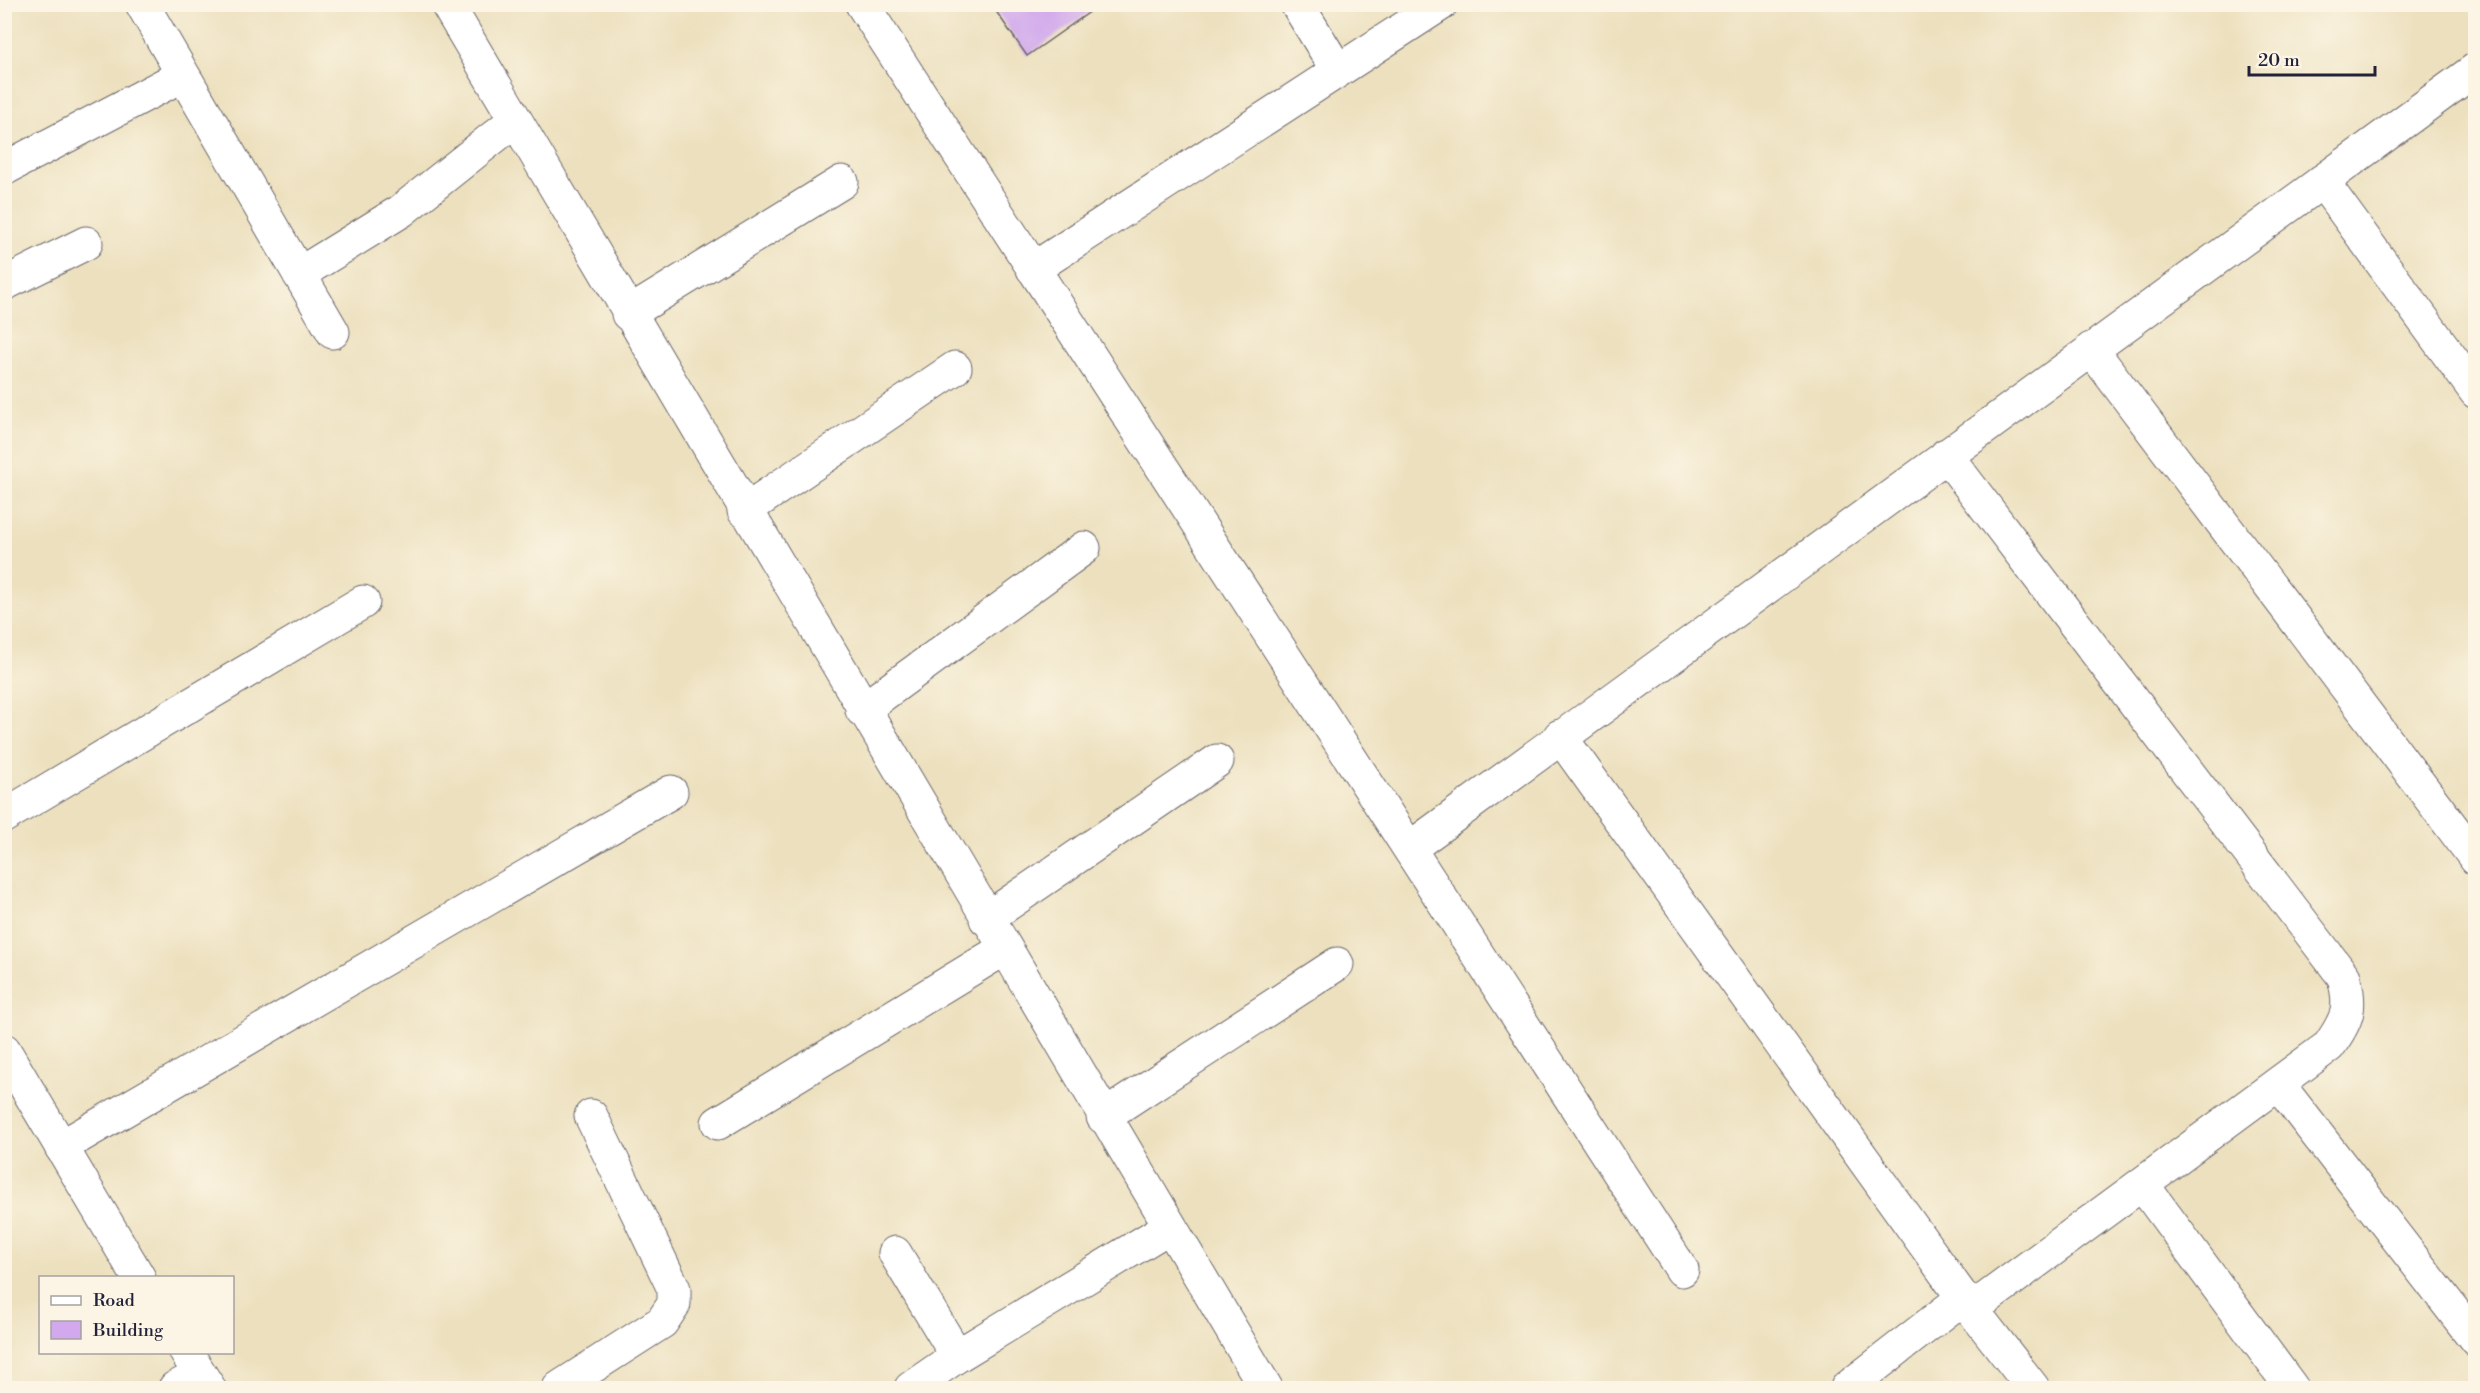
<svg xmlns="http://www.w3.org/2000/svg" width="2480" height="1393" font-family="'Libre Bodoni',serif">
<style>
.building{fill:#d1a9ec}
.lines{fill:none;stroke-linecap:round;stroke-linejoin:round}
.minor-casing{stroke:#696469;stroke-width:35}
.tertiary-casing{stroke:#696469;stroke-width:35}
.minor{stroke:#fff;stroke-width:33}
.tertiary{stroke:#fff;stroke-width:33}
</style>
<rect width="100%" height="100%" fill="#fcf5e5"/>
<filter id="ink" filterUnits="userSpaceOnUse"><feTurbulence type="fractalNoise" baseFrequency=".0167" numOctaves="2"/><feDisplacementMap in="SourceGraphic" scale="12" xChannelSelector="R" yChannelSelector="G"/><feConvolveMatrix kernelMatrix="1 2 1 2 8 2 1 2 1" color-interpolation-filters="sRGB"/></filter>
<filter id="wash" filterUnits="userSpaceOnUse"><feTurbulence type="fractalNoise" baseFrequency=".008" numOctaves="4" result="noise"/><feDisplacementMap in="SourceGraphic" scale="24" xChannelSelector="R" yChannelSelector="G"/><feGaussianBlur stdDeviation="1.35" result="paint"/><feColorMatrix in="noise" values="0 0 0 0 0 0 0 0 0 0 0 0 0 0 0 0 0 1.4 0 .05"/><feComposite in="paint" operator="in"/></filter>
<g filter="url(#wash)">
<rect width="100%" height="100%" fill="#ece0be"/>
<g id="blocks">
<path class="building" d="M991,4H1101L1027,56Z"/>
</g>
</g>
<g filter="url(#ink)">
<use href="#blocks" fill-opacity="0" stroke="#696469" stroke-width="1.5"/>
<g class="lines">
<defs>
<path id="minor" d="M142,4L333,332
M447,4L1266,1388
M862,4L1682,1270
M1297,4L1338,71
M4,169L183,75
M2322,181L2476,392
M1033,269L1441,4
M299,274L401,211L514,121
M4,284L86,243
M628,314L842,182
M2091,349L2476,859
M1946,455L2344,977C2352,1009 2348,1018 2329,1046L1972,1309
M744,511L955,368
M862,710L1084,548
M1560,736L1963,1298L2033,1388
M4,816L363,602
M1410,848L2476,69
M986,919L1217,761
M2278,1084L2476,1340
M1103,1117L1337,964
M718,1123L1004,949
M61,1147L671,792
M2142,1184L2292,1388
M895,1253L957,1356
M175,1388L200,1375
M559,1388L662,1322L674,1304V1289L591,1116
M911,1388L957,1356L1169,1227
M1847,1388L1963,1298"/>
<path id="tertiary" d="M4,1050L139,1278
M186,1352L209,1388"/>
</defs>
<use href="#minor" class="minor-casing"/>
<use href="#tertiary" class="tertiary-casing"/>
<use href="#minor" class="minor"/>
<use href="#tertiary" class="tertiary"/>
</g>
</g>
<rect width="2480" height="1393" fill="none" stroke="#fcf5e5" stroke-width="24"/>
<rect x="39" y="1276" width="195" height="78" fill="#fcf5e5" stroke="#a5a1a1" stroke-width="1.5"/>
<rect x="51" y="1296" width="30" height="9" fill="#ffffff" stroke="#a5a1a1" stroke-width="1.5"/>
<text x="93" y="1306" font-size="18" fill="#22223b">Road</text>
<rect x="51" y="1321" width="30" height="18" fill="#d1a9ec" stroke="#a5a1a1" stroke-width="1.5"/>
<text x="93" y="1336" font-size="18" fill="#22223b">Building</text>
<path d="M2249 66v9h126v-9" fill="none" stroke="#22223b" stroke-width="3"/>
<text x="2258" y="66" font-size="18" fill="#22223b" stroke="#fcf5e5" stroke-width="4.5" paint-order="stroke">20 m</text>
</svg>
